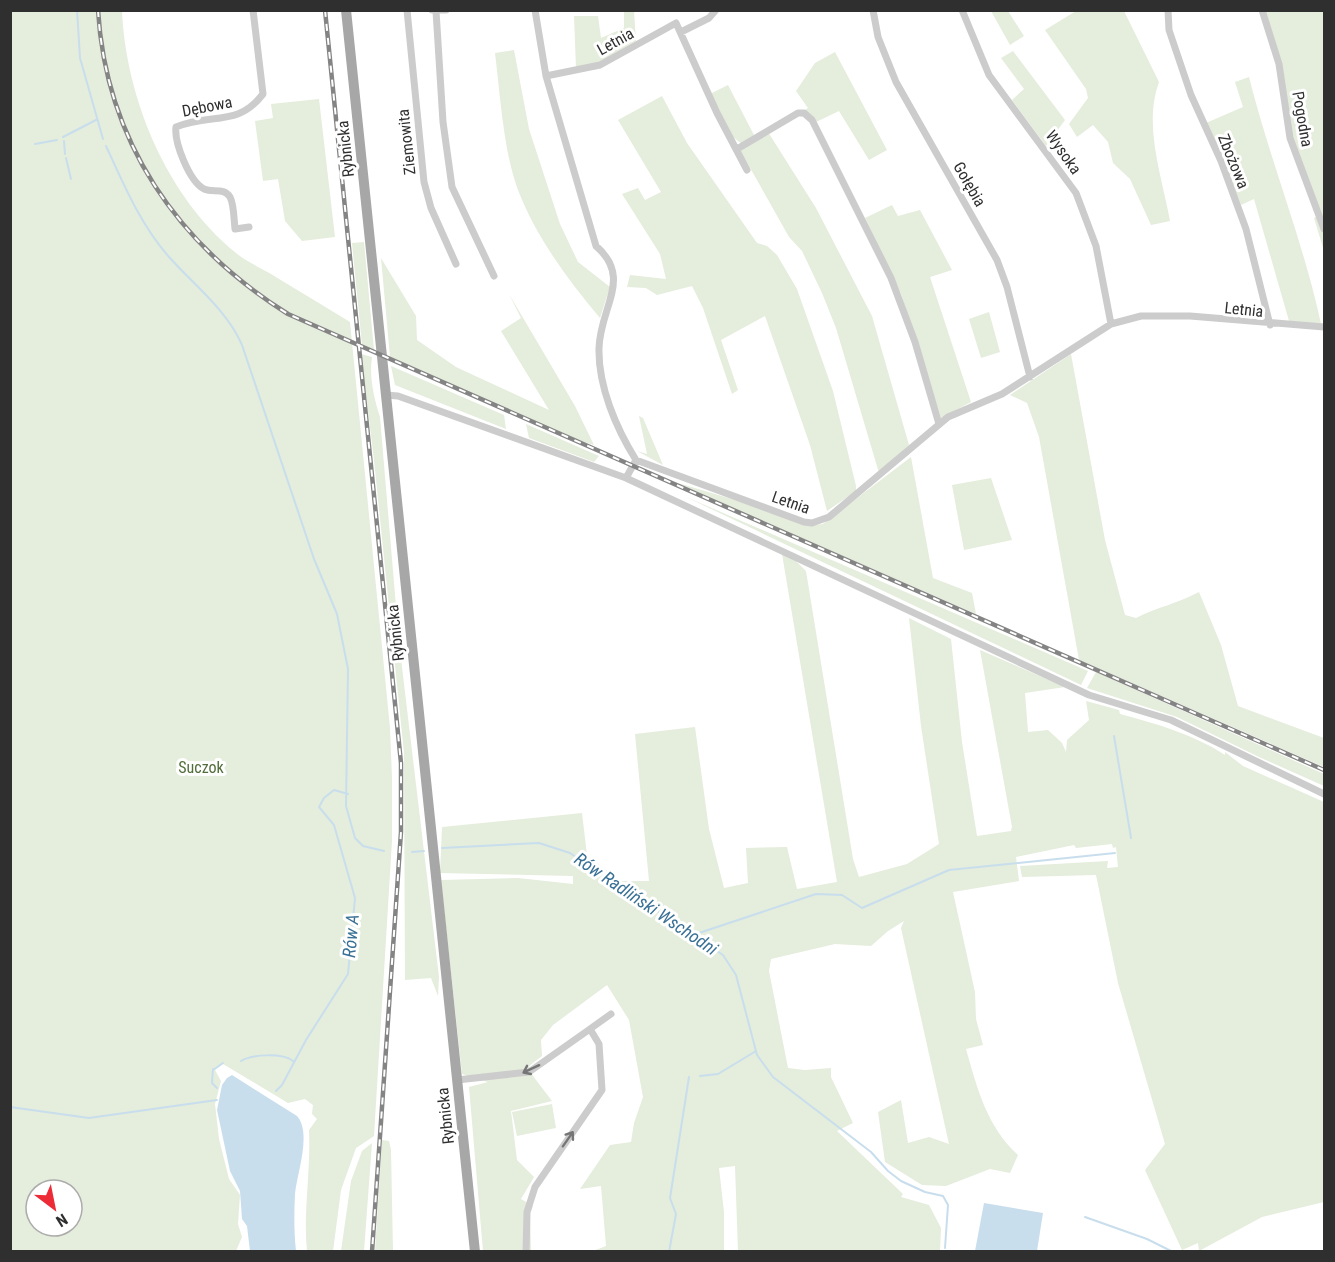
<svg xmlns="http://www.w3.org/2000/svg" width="1335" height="1262" font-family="'Roboto Condensed',sans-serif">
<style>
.green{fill:#e5eddc;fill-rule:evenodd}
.water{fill:#c8deed}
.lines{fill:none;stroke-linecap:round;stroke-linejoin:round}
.stream{stroke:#c8deed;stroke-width:2}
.minor{stroke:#ccc;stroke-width:7}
.primary{stroke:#a7a7a7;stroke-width:10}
.rail-casing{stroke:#848484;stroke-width:4.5}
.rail{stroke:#fff;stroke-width:2;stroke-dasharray:7;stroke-linecap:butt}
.oneway{stroke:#767676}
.labels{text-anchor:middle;stroke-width:6;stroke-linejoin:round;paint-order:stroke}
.street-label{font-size:16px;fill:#2f2f2f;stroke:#fff}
.park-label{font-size:16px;fill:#516d3a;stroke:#fff}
.water-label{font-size:18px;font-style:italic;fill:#397095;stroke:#fff}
</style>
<rect width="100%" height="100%" fill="#fff"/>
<path class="green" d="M10,11H122C126,98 166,196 236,253C246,261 260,268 271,274C297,290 324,306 350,322L390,728L392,778V841L374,1136L356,1148L341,1190L333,1251H307C303,1212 311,1171 309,1130L317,1119L312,1114L313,1105L305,1099L288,1103L223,1064L215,1070L221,1081L215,1104L219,1139L229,1179L240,1195L238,1224L242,1237L236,1251H11ZM36,1190H72V1226H36Z
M624,11H634L636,41L596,64L576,68L574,16H598L601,38L624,28Z
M991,11H1008L1024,36L1010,45Z
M1076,11H1124L1159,82C1143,126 1162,176 1170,221L1151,225L1130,179L1113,163L1108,142L1093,125L1077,137L1069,124L1088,98L1086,89L1045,30Z
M1265,11H1324V251L1314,218L1320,215L1292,140Z
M514,50L529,129L560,224L578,262L610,287L600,318C568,280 536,237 518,190C504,154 500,93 495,53Z
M1013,51L1065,120L1046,146L1012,100L1024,89L1001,58Z
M835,52L887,150L869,160L839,111L816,122L803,111L808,108L796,91L815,63Z
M1249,77C1270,161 1303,240 1321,324L1289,321L1254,199L1241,205L1206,123L1243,107L1235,82Z
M728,85L754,135L742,144L733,137L710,94Z
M662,96L687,143L757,243L767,246L777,255L797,289L833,391L856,486V491L827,511L810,445L765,316L721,340L738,390L732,394L703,308L692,286L657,295L646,288L627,287L630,275L666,279L660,254L622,194L638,188L645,200L661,192L618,120Z
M319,99L335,237L302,241L285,221L278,179L263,181L255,121L273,118L271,104Z
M768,132L816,208L872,316L909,445L879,473L836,328L822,293L802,251L789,237L740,150Z
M892,205L898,216L920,210L952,270L930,277L971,402L941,418L901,294L865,218Z
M364,242L374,350L362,345L352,243Z
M381,258L416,316L417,340L456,367L549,410L501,331L521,318L509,294L575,406L594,445L578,440L390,357Z
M989,312L1000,352L981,358L969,319Z
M361,354L372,357C369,378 374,398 380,417L399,642L439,977L438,996L431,978L405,980L404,753L374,460Z
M1071,354L1105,540L1125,615L1136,618C1157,607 1177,604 1199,592L1221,645L1238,706L1324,738V767L1079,660L1039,437L1027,403L1010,395Z
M391,366L504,415L506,429L395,385Z
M639,416L643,418L663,465L637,451L647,454Z
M526,424L599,456L594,462L529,438Z
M911,457L933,578L972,593L976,614L671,481L749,504L809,526L823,524Z
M991,478L1012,540L964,550L952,485Z
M684,496L1088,671L1081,685Z
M782,554L795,560L806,571L853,859L859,877L907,864L939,844L921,726L909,618L951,639L962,742L977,836L1011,831L1012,827L980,650L1065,687L1025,693L1028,732L1048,730L1062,743L1066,752L1067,740L1089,720L1086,701L1119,710L1120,714C1157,724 1193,734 1225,755V752L1243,766L1324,802V1202L1262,1217L1199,1251L1198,1243L1182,1250L1145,1170L1165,1144L1118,983L1096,875L1022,877L1020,866L1108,861L1107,868L1118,867L1116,847L1113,848L1112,844L1076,848L1074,845L1016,857L1019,881L953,892L975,992L976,1019L983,1045L966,1049C977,1088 987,1127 1018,1155L1010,1173L990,1169L946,1186L922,1185L885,1162L878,1112L901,1100L908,1143L929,1137L949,1144L901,928L904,921L888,931L871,946L835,944L771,959L769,971L788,1068L805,1070L831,1068V1077L853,1123L837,1131L903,1194L901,1197L929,1205L941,1228L940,1251H738L735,1166L719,1168L724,1212V1251H593L606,1246L601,1186L580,1189L610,1145L631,1142L634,1123L643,1097L629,1020L607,985L553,1025L541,1040L542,1056L529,1066L533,1076L552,1101L511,1111L517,1160L534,1177L521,1199L533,1206L530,1214L531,1251H483L469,1087L488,1082L462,1074L441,880L518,878L573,884V876L440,873L442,827L582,813L587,855L620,881H649L635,734L695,727L709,829L724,888L748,883L746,848L787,847L797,889L837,882Z
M1096,672L1324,774V786L1259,757L1177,717L1087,688Z
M552,1104L556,1128L517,1136L512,1112Z
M382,1140L389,1141L391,1150L393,1251H375Z
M372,1143L364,1251H341L351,1181L362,1151Z"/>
<path class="water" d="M232,1075L297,1116C312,1133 297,1173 295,1194C294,1213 294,1233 296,1251H250L247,1226L242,1219L240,1191L230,1171L217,1110L222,1085L227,1078Z
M984,1203L1043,1213L1037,1251H975Z"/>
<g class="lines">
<path class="stream" d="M77,10L80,58L103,139
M63,137L96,120
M64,141L65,154
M35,144L57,140
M106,146C124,185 140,224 169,257C194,285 227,310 242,345L314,559L337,614L348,669L346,806L355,838L363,846L384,851
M66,158L71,179
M1114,736L1131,838
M442,848L539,843L570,853L723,955L736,975L757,1055L773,1077L871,1152L888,1171L901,1181L925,1192L943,1196L948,1205L945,1248
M412,852L424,851
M693,935L816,894L842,895L862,908L949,870L1115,853
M241,1061C252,1054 283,1053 293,1061
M213,1069L212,1083L217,1088
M213,1070L223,1063
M700,1076L718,1074L756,1051
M276,1091L282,1085L306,1040L348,974L355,898L334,825L319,807L324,798L334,790L348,794
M10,1107L89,1118L217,1100
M1085,1217L1147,1239L1173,1252
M669,1252L676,1214L670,1198L689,1077"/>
<path class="minor" d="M407,10L424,182L431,208L456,264
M432,10H446
M535,10L546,76L600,65L676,23L717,113L747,170
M873,10L878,37L896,82L997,260L1007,287L1030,377
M962,10L989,75L1076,193L1096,246L1111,324
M1168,10L1169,30L1191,95L1221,161L1246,229L1270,325
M1262,10L1279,64L1290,138L1324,229
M436,11L443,122L452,187L494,276
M681,32L709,18L716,10
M546,76L596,246C633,278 600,307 599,348C598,386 616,428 636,460L804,522L812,523L829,517L948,417L1002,394L1111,324L1141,316H1190L1324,327
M737,149L798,113H804L812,120L891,278L915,342L939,424
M249,227L235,229C234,220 234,204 230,197C224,187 213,193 204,189C189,181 174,142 176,127C211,112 237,128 263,94L253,10
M386,395L398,396L626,478L1089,695L1171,720L1324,794
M626,478L636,460
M590,1029L611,1014
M457,1080L529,1072L590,1029L599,1044L602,1090L535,1187L527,1212L526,1252"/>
<path class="primary" d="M346,10L475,1252"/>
<defs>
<path id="rail" d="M98,10C106,142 178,245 288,314L1324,770
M325,10L401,763V832L372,1252"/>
</defs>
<use href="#rail" class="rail-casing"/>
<use href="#rail" class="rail"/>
</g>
<defs><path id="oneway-shaft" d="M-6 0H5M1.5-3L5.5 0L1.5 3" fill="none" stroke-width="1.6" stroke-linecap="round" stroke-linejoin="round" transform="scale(1.5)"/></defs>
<g class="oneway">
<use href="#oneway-shaft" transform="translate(531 1069) rotate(155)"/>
<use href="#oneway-shaft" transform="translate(568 1139) rotate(-55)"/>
</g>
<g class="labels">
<g class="street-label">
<text transform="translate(615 41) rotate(-29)" y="6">Letnia</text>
<text transform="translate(207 106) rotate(-11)" y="6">Dębowa</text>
<text transform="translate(1303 119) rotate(80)" y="6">Pogodna</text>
<text transform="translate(406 142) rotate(-96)" y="6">Ziemowita</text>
<text transform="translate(345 149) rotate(-96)" y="6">Rybnicka</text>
<text transform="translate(1064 152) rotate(55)" y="6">Wysoka</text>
<text transform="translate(1234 161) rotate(68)" y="6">Zbożowa</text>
<text transform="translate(970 184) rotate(60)" y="6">Gołębia</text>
<text transform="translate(1244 309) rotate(6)" y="6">Letnia</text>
<text transform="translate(791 502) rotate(19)" y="6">Letnia</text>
<text transform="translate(395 633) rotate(-96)" y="6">Rybnicka</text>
<text transform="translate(445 1116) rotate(-96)" y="6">Rybnicka</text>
</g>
<g class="park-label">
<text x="201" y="773">Suczok</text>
</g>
<g class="water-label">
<text transform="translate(646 904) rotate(34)" y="6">Rów Radliński Wschodni</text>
<text transform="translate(351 936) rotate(-85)" y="6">Rów A</text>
</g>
</g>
<rect width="1335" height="1262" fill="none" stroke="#2f2f2f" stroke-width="24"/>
<g transform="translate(54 1208) rotate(148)"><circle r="28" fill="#ffffff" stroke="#acacac" stroke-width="1.5"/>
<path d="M0-4.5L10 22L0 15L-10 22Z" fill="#ed2b36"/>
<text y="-9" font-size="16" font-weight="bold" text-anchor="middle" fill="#2f2f2f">N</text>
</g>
</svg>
